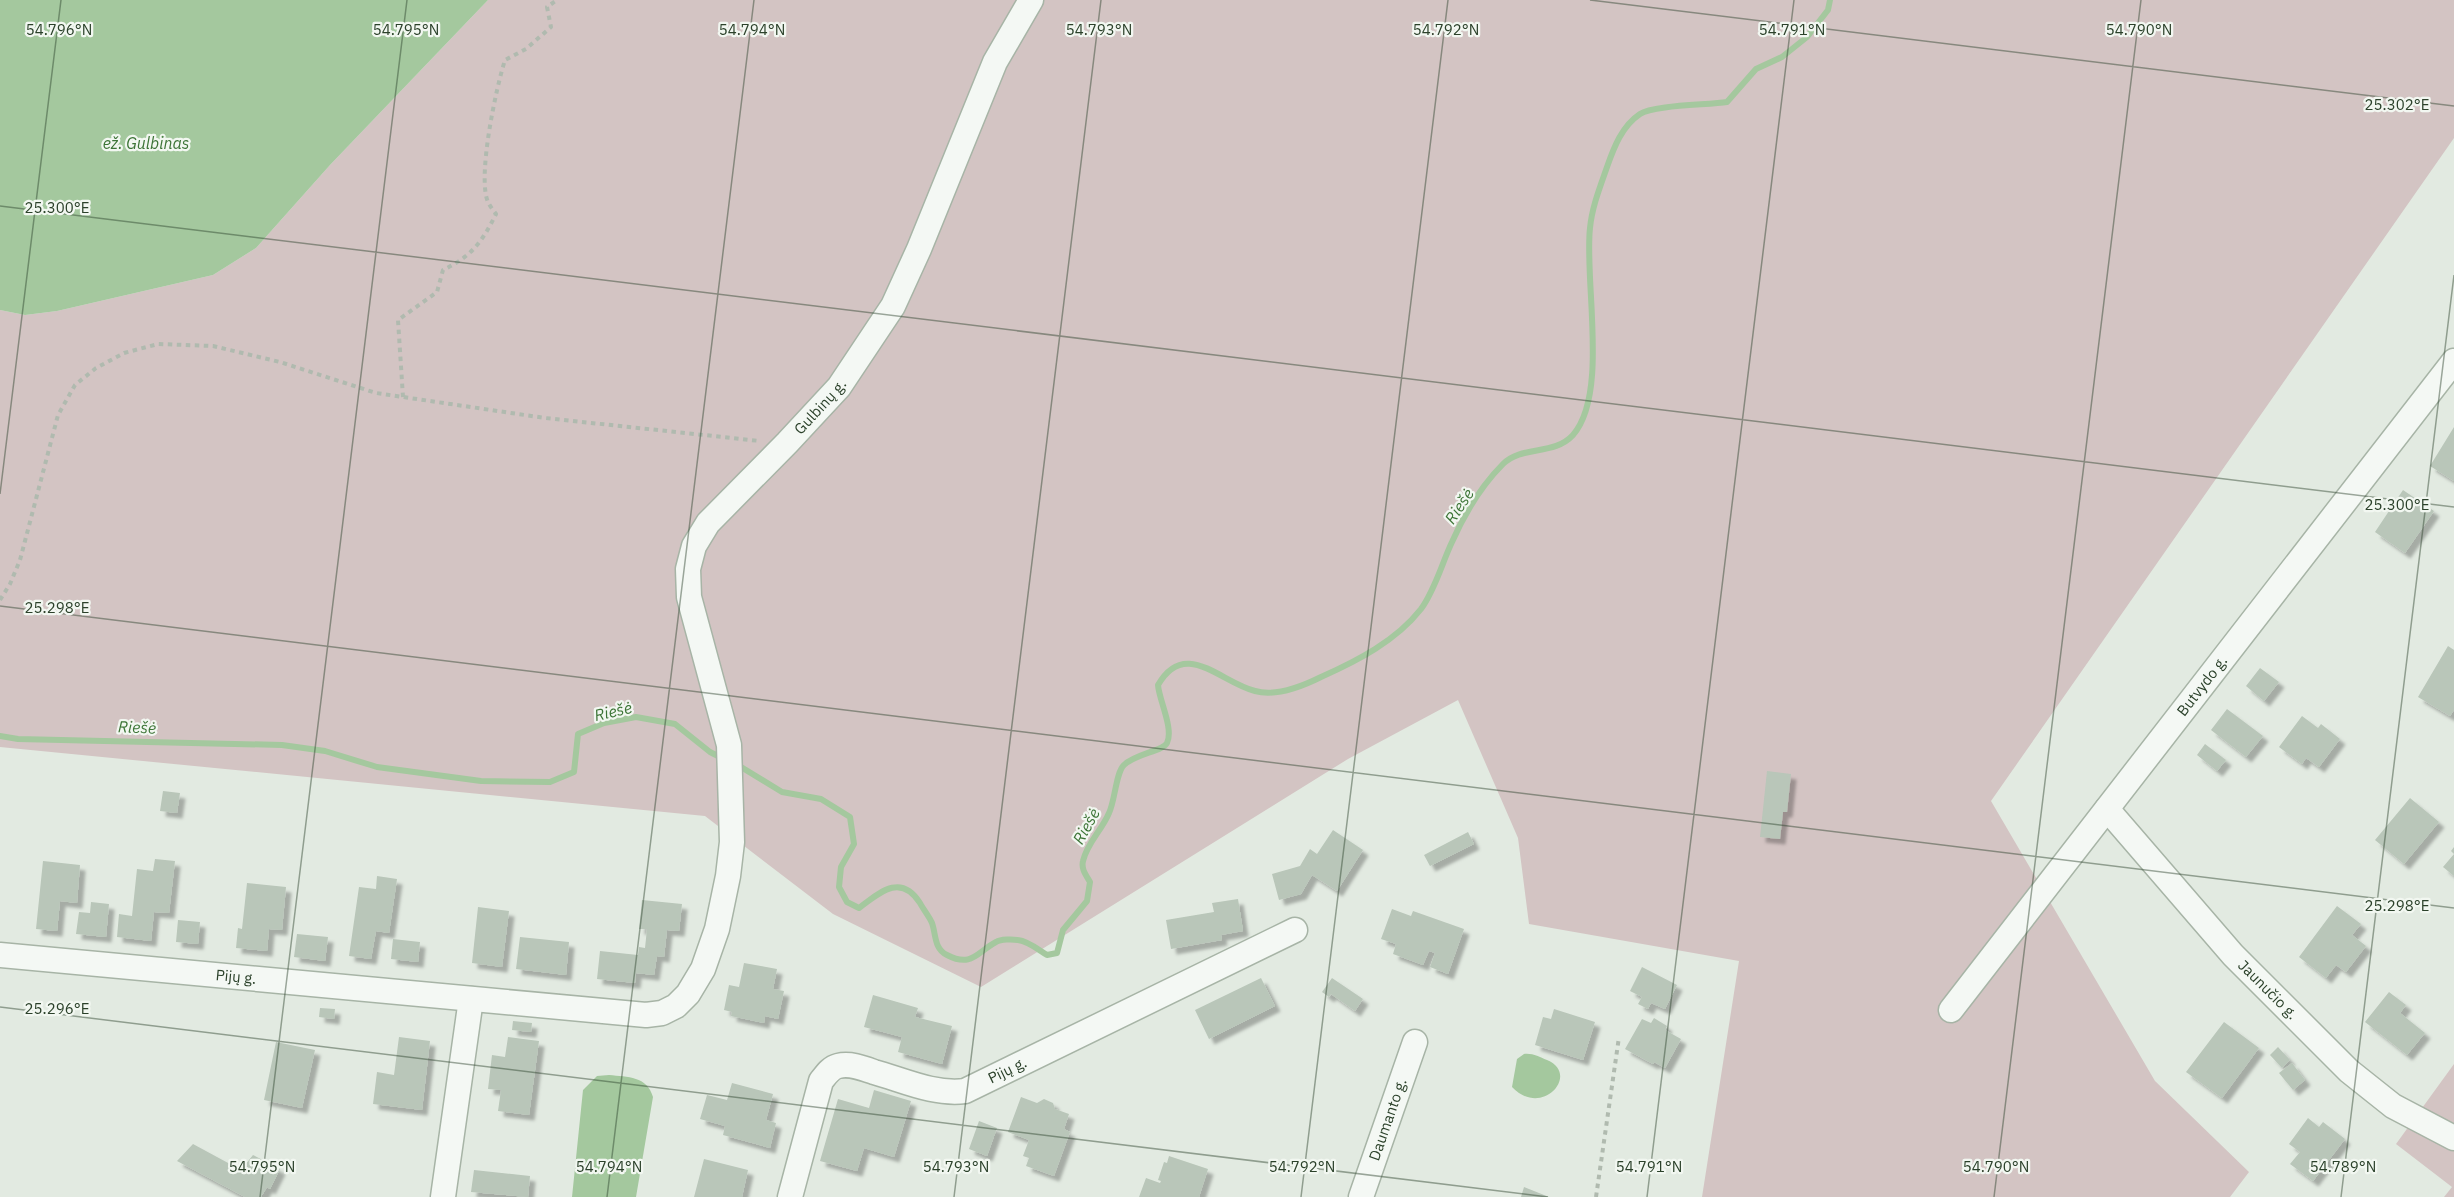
<svg xmlns="http://www.w3.org/2000/svg" width="2454" height="1197" font-family="'IBM Plex Sans',sans-serif">
<style>
.green{fill:#d3c4c3}
.water{fill:#a4c89e}
.lines{fill:none;stroke-linecap:round;stroke-linejoin:round}
.stream{stroke:#a4c89e;stroke-width:6}
.building{fill:#b9c6b9;filter:url(#shadow)}
.minor-casing{stroke:#a7b4a6;stroke-width:27}
.path{stroke:#b0baaf;stroke-width:4;stroke-dasharray:4.5 4.5;stroke-linecap:butt}
.minor{stroke:#f4f8f4;stroke-width:24}
.ticks{fill:none;stroke:#2b412a;stroke-width:1.5;stroke-opacity:0.45}
.labels{text-anchor:middle;stroke-width:4.5;stroke-linejoin:round;paint-order:stroke}
.street-label{font-size:15px;fill:#2b412a;stroke:#f2f7f1}
.water-label{font-size:16px;font-style:italic;fill:#3c7436;stroke:#f2f7f1}
.ticks-label{font-size:15px;text-anchor:middle;fill:#2b412a;stroke:#f2f7f1;stroke-width:4.5;stroke-linejoin:round;paint-order:stroke}
</style>
<defs>
<filter id="shadow"><feDropShadow dx="5.5" dy="5.5" stdDeviation="1.5" flood-color="#0004"/></filter>
</defs>
<rect width="100%" height="100%" fill="#e2eae1"/>
<path class="green" d="M488,0H2454V138L1991,801L2155,1081L2249,1172L2230,1197H1702L1739,961L1529,924L1518,838L1458,700L1348,759L981,987L833,914L705,816L0,747V310L25,315L57,311L213,275L256,248L330,165Z
M2454,1064V1197H2444L2452,1187L2396,1144Z"/>
<path class="water" d="M0,0H488L330,165L256,248L213,275L57,311L25,315L0,310Z
M1524,1054C1533,1053 1539,1057 1547,1060C1581,1074 1542,1119 1512,1087L1517,1059Z
M609,1075C628,1077 647,1076 653,1097L636,1197H572L583,1090L597,1076Z"/>
<g class="lines">
<path class="stream" d="M0,736L18,739L282,745L325,751L377,767L481,781L550,782L574,772L578,734L604,723L636,717L675,724L710,752L724,759
M736,764L782,792L821,799L850,817L854,844L841,867L839,887L847,902L859,908C880,892 901,873 920,903C923,909 929,916 932,923C936,934 934,949 947,955C972,968 977,952 996,942C1001,939 1012,939 1018,940C1028,941 1039,950 1047,955L1057,953L1063,930L1087,901L1090,882C1086,875 1081,869 1083,861C1087,843 1102,830 1109,813C1115,801 1116,772 1124,765C1135,754 1163,751 1167,743C1174,729 1159,700 1158,685C1185,638 1220,682 1255,691C1276,697 1303,686 1321,677C1357,661 1396,641 1421,609C1435,590 1442,563 1452,542C1464,515 1482,485 1503,464C1522,445 1554,456 1573,435C1609,394 1584,280 1590,228C1592,207 1600,187 1607,167C1614,147 1622,126 1640,114C1653,105 1708,105 1727,102L1756,69L1782,57L1807,37L1828,10L1830,0"/>
</g>
<path class="building" d="M2454,427V481L2430,466Z
M2403,490L2434,511L2405,553L2375,532Z
M2448,646L2454,650V710L2450,716L2418,697Z
M2260,668L2279,682L2264,701L2246,686Z
M2227,709L2263,736L2246,757L2211,730Z
M2302,716L2318,728L2321,724L2340,739L2319,767L2306,758L2302,764L2279,747Z
M2205,744L2226,760L2217,771L2197,755Z
M1767,771L1791,774L1787,812H1783L1780,839L1760,837Z
M163,791L180,793L177,813L160,811Z
M2410,798L2439,822L2404,864L2375,840Z
M1333,830L1363,850L1337,891L1312,875L1301,894L1279,900L1272,874L1300,866L1310,849L1317,854Z
M1468,832L1474,844L1430,866L1424,855Z
M2454,847V876L2443,867L2454,854L2451,851Z
M155,859L175,861L169,913L154,912L151,941L117,937L119,914L132,916L137,869L153,871Z
M43,861L80,865L77,903L60,901L57,931L36,929Z
M377,876L397,879L389,933L376,931L371,959L349,956L359,887L376,889Z
M247,883L286,887L282,930L269,929L267,951L236,948L238,928L242,929Z
M1238,899L1243,931L1221,935L1222,940L1171,949L1166,920L1214,912L1212,903Z
M642,900L682,904L679,931L667,930L664,957L657,956L654,975L636,973L635,983L597,979L600,951L638,955L639,947L645,948L647,929H639Z
M91,902L109,904L106,937L76,934L79,912L90,913Z
M2337,906L2361,924L2352,935L2366,946L2346,972L2336,965L2326,978L2299,957Z
M478,907L509,911L502,967L472,963Z
M1392,909L1411,916L1413,911L1464,929L1448,974L1430,967L1435,953L1429,951L1423,965L1393,954L1396,944L1381,939Z
M178,920L200,922L198,944L176,942Z
M297,934L328,937L325,961L294,957Z
M520,937L569,942L566,975L516,969Z
M393,939L420,942L418,962L391,959Z
M744,963L777,969L773,989L784,991L778,1019L765,1016L764,1023L731,1016L732,1012L724,1010L729,985L739,987Z
M1642,967L1677,985L1665,1009L1651,1003L1648,1009L1638,1004L1642,997L1630,991Z
M1261,978L1275,1006L1209,1039L1195,1010Z
M1332,978L1363,999L1355,1011L1331,994L1329,997L1322,992Z
M2389,992L2406,1005L2400,1013L2425,1033L2407,1055L2365,1022Z
M873,995L918,1008L915,1017L952,1026L942,1064L898,1052L902,1037L864,1027Z
M320,1008L335,1009L334,1019L319,1017Z
M1554,1009L1595,1022L1583,1060L1535,1045L1543,1017L1551,1019Z
M1654,1018L1667,1026L1665,1030L1681,1039L1665,1068L1654,1062L1653,1064L1625,1049L1642,1019L1651,1023Z
M513,1021L532,1023L531,1032L512,1030Z
M2224,1022L2259,1048L2222,1098L2186,1072Z
M399,1037L430,1041L422,1110L373,1104L377,1072L394,1075Z
M508,1037L539,1041L529,1115L498,1111L501,1090L488,1089L492,1055L505,1057Z
M276,1042L315,1050L302,1108L264,1100Z
M2278,1047L2290,1060L2282,1068L2270,1055Z
M2292,1063L2305,1080L2293,1090L2279,1073Z
M732,1083L773,1094L766,1120L776,1123L770,1148L723,1135L725,1126L700,1119L707,1095L727,1100Z
M874,1090L911,1101L894,1157L864,1148L857,1171L820,1161L838,1099L869,1108Z
M1021,1097L1037,1103L1044,1099L1053,1103L1055,1109L1069,1114L1064,1129L1070,1132L1054,1176L1026,1166L1029,1158L1023,1156L1029,1140L1008,1132Z
M2308,1118L2319,1127L2323,1122L2345,1139L2313,1181L2290,1164L2300,1152L2289,1144Z
M979,1121L997,1128L987,1156L969,1149Z
M193,1144L241,1170L253,1155L280,1169L270,1189L267,1187L261,1197H245L177,1161Z
M1169,1156L1208,1169L1199,1197H1139L1146,1178L1160,1183L1161,1181L1158,1180L1164,1162L1167,1163Z
M704,1159L748,1170L742,1197H694Z
M474,1170L530,1176L528,1197L471,1192Z
M1524,1187L1549,1197H1521Z"/>
<g class="lines">
<defs>
<g id="minor">
<path id="s1" d="M2107,809L2233,955L2349,1071L2393,1106L2454,1138"/>
<path id="s2" d="M0,955L646,1015L662,1013L676,1006L688,994L703,969L717,929L728,876L732,842L729,745L689,597L688,569L694,546L708,523L787,443L839,387L893,306L919,249L995,62L1031,0"/>
<path id="s3" d="M1951,1010L2454,361"/>
<path d="M443,1197L471,999"/>
<path id="s4" d="M790,1197L821,1081C826,1075 830,1068 838,1066C850,1063 863,1068 874,1072C903,1080 934,1095 965,1091L1295,930"/>
<path id="s5" d="M1361,1197L1415,1042"/>
</g>
</defs>
<use href="#minor" class="minor-casing"/>
<path class="path" d="M403,397L398,320L437,292L443,270C472,256 482,242 496,214C493,210 490,206 488,202C477,177 496,88 505,60L526,49L551,27L547,7L557,0
M0,600L10,584L20,560L58,415L75,385L96,368L124,353L158,344L213,346L280,362L376,393L545,418L760,441
M1596,1197L1619,1037"/>
<use href="#minor" class="minor"/>
</g>
<path class="ticks" d="M1590,0L2454,106M0,206L2454,507M0,494L61,0M0,606L2454,908M0,1007L1548,1197M260,1197L407,0M607,1197L754,0M954,1197L1101,0M1301,1197L1448,0M1647,1197L1794,0M1994,1197L2141,0M2341,1197L2454,275"/>
<g class="labels">
<g class="street-label">
<text dy="5" stroke="none"><textPath href="#s2" startOffset="1348">Gulbinų g.</textPath></text>
<text dy="5" stroke="none"><textPath href="#s3" startOffset="410">Butvydo g.</textPath></text>
<text dy="5" stroke="none"><textPath href="#s2" startOffset="237">Pijų g.</textPath></text>
<text dy="5" stroke="none"><textPath href="#s1" startOffset="242">Jaunučio g.</textPath></text>
<text dy="5" stroke="none"><textPath href="#s4" startOffset="321">Pijų g.</textPath></text>
<text dy="5" stroke="none"><textPath href="#s5" startOffset="82">Daumanto g.</textPath></text>
</g>
<g class="water-label">
<text x="146" y="149">ež. Gulbinas</text>
<text transform="translate(1459 506) rotate(-56)" y="6">Riešė</text>
<text transform="translate(613 711) rotate(-13)" y="6">Riešė</text>
<text transform="translate(137 727) rotate(2)" y="6">Riešė</text>
<text transform="translate(1086 826) rotate(-61)" y="6">Riešė</text>
</g>
</g>
<g class="ticks-label">
<text x="59" y="35">54.796°N</text>
<text x="406" y="35">54.795°N</text>
<text x="752" y="35">54.794°N</text>
<text x="1099" y="35">54.793°N</text>
<text x="1446" y="35">54.792°N</text>
<text x="1792" y="35">54.791°N</text>
<text x="2139" y="35">54.790°N</text>
<text x="2397" y="110">25.302°E</text>
<text x="57" y="213">25.300°E</text>
<text x="2397" y="510">25.300°E</text>
<text x="57" y="613">25.298°E</text>
<text x="2397" y="911">25.298°E</text>
<text x="57" y="1014">25.296°E</text>
<text x="262" y="1172">54.795°N</text>
<text x="609" y="1172">54.794°N</text>
<text x="956" y="1172">54.793°N</text>
<text x="1302" y="1172">54.792°N</text>
<text x="1649" y="1172">54.791°N</text>
<text x="1996" y="1172">54.790°N</text>
<text x="2343" y="1172">54.789°N</text>
</g>
</svg>
